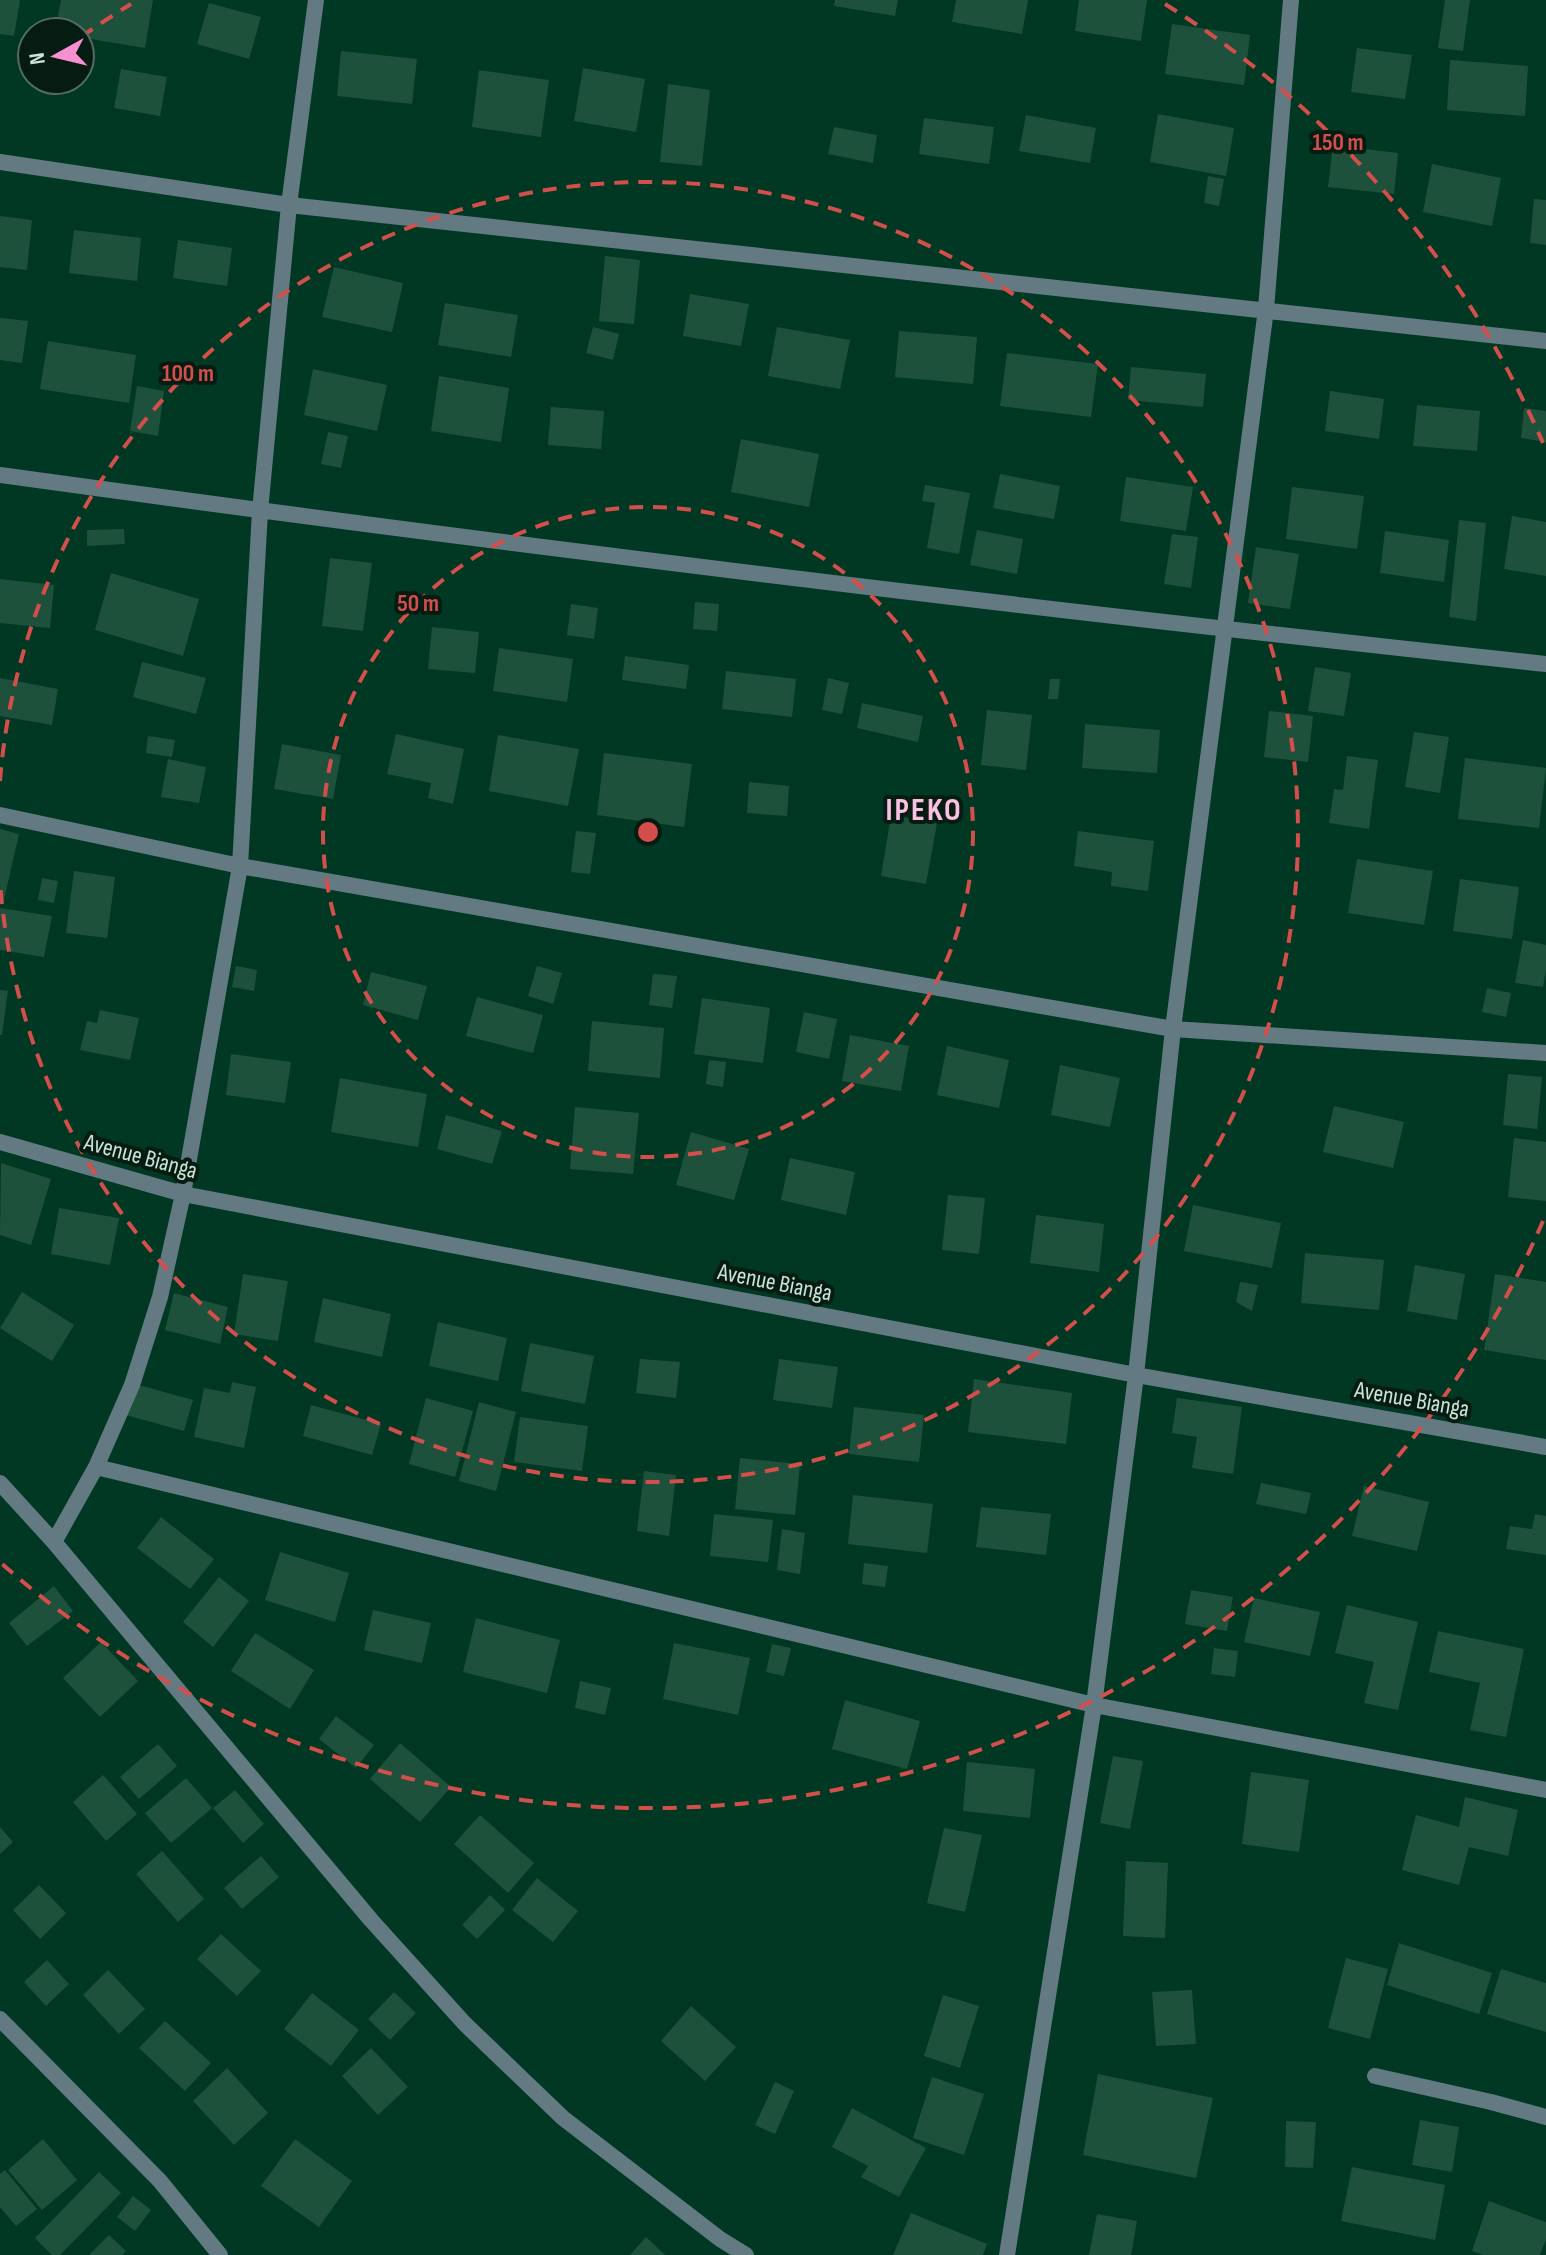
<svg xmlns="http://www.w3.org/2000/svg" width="1546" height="2255" font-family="'Sofia Sans Condensed',sans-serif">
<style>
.building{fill:#1e513b}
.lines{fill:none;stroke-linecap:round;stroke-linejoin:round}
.street{stroke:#637a83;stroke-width:16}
.ring{fill:none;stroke:#d44e4b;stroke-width:4;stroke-dasharray:14 10}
.labels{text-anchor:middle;stroke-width:8;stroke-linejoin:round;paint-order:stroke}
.street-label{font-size:24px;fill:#cae4d6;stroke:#061b11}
.district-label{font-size:32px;font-weight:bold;letter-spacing:2px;fill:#fac0e2;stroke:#061b11}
.centre{fill:#d44e4b;stroke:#061b11;stroke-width:4}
.ring-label{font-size:24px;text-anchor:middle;font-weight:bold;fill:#d44e4b;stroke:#061b11;stroke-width:8;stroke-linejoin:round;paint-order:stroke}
</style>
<rect width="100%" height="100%" fill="#003823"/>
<path class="building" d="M0,0H20L14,36L0,34Z
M61,0H153L145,48L91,39L89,53L80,51V32H55Z
M835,0H898L895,16L834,6Z
M956,0H1028L1022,34L952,22Z
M1079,0H1147L1141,41L1075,31Z
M1445,0H1470L1463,51L1438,48Z
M209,3L261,17L249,59L197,44Z
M1172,24L1250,35L1244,85L1165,74Z
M1357,48L1412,55L1405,99L1351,92Z
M341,51L417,59L412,104L337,96Z
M1450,60L1528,66L1525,116L1447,110Z
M583,68L645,79L636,132L574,121Z
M121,69L167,77L160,116L114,108Z
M479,70L549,80L541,137L472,127Z
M668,84L710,90L702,166L660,162Z
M1158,114L1234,128L1226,176L1150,162Z
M1026,115L1096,128L1090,163L1019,151Z
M924,118L994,127L989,164L919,154Z
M834,127L877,135L873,163L828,154Z
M1333,145L1398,153L1394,194L1328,187Z
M1432,164L1501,178L1492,226L1423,212Z
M1208,176L1224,179L1219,206L1204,203Z
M1534,199L1546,200V245L1530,243Z
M0,216L32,220L27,270L0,267Z
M74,230L141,238L137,281L69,273Z
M178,240L232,248L227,286L173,278Z
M605,256L640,260L634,324L599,321Z
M334,267L403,283L392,332L322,317Z
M690,294L749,304L741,346L683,336Z
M445,303L518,315L511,357L438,345Z
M0,318L28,321L22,363L0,360Z
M593,327L619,334L613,360L586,353Z
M777,327L850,340L840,389L768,376Z
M899,331L977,337L973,384L895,377Z
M48,341L136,355L129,403L40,389Z
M1007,353L1098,364L1091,417L1000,406Z
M1131,367L1206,374L1203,407L1128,400Z
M313,369L387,385L377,431L304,415Z
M439,376L509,388L501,442L431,431Z
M137,386L164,391L158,436L130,431Z
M1330,391L1384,399L1379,439L1325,431Z
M1417,405L1480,411L1477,451L1413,446Z
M551,407L604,411L601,449L548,445Z
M1524,408L1546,411V442L1521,438Z
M328,432L348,436L341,468L321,464Z
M741,439L819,454L809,507L731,492Z
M1000,474L1060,486L1054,519L993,508Z
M1126,477L1193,487L1186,531L1120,521Z
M925,485L970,493L959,554L927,548L935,503L922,501Z
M1292,487L1364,496L1357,549L1286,539Z
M1512,516L1546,522V576L1504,569Z
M1459,520L1486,523L1476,621L1449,617Z
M124,529L125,544L87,546V530Z
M977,530L1023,539L1017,574L970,565Z
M1385,531L1449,540L1444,582L1380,573Z
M1172,534L1198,537L1191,588L1164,584Z
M1256,547L1299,554L1290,609L1248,603Z
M330,558L372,563L363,631L322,626Z
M111,573L199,599L183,656L95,630Z
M0,579L54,585L50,628L0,623Z
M695,602L719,604L717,631L693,629Z
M571,604L598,608L594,639L567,635Z
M432,627L479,632L475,673L428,669Z
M499,648L573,659L567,702L493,691Z
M625,656L689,665L686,689L622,680Z
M142,662L206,678L196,714L133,697Z
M1315,667L1351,673L1344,716L1308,711Z
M726,671L796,679L792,717L722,709Z
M0,678L58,689L52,725L0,716Z
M828,678L849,683L842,714L822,710Z
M1050,679H1060L1058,699H1048Z
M862,703L923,716L918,742L857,728Z
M987,710L1032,715L1026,770L981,765Z
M1269,711L1313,716L1308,762L1264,757Z
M1085,724L1160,730L1157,773L1082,768Z
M1414,732L1449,737L1440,793L1405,787Z
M396,734L464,749L453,804L428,798L431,783L387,774Z
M498,735L579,749L568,806L489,791Z
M148,736L175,740L172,757L146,753Z
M282,744L341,755L333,799L274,789Z
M604,753L692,764L684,827L597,815Z
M1347,756L1378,760L1369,829L1329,823L1334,789L1343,790Z
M1465,758L1546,768L1539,828L1458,819Z
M168,759L206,767L199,803L161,797Z
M749,782L789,786L787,816L747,813Z
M891,815L937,823L926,884L881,876Z
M0,829L19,834L3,904L0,903Z
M576,831L596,833L590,874L571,872Z
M1078,831L1154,841L1148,891L1111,886L1112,872L1074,866Z
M1357,859L1433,871L1424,925L1348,913Z
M74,871L115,877L107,938L66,933Z
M42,878L58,881L54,903L38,900Z
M1460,879L1519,887L1512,939L1453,931Z
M0,908L52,916L44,957L0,950Z
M1523,940L1546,945V969L1543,987L1515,983Z
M236,966L257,970L254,991L232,987Z
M537,966L562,973L553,1004L528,996Z
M371,972L427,986L418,1020L363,1005Z
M653,974L677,976L672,1008L649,1005Z
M1487,988L1511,993L1506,1017L1482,1012Z
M0,990L8,991L2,1035H0Z
M477,997L543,1015L533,1053L466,1036Z
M702,998L770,1008L763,1063L694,1054Z
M100,1010L139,1018L130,1060L80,1050L87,1021L97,1023Z
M804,1012L837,1019L829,1059L796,1052Z
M592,1021L664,1028L660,1078L588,1071Z
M850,1035L909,1046L901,1091L842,1081Z
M947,1046L1009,1060L999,1108L937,1095Z
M231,1054L291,1062L285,1103L226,1095Z
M709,1060L726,1062L723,1087L706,1084Z
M1060,1065L1120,1078L1110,1127L1051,1115Z
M1508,1074L1542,1077L1537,1129L1503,1125Z
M340,1078L427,1094L418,1147L331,1132Z
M1334,1106L1404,1122L1393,1168L1323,1152Z
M575,1107L639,1113L633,1174L570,1169Z
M446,1115L502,1131L492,1164L437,1149Z
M691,1132L749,1149L734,1200L676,1185Z
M1514,1138L1546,1142V1201L1508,1197Z
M790,1158L855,1172L846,1215L781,1200Z
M1,1163L51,1179L31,1245L0,1235Z
M948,1195L985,1198L979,1254L942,1250Z
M1193,1205L1281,1223L1272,1268L1184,1251Z
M59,1208L119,1218L110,1265L51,1254Z
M1036,1215L1104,1224L1099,1272L1030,1263Z
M1305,1253L1384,1260L1379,1310L1301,1303Z
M1415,1265L1465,1274L1457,1320L1407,1311Z
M243,1274L288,1281L278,1341L234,1334Z
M1495,1274L1546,1282V1360L1484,1350Z
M1240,1282L1258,1285L1252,1311L1236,1302Z
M22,1292L74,1325L52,1361L0,1328Z
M174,1293L228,1307L220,1344L165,1330Z
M323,1298L391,1314L382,1357L314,1342Z
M438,1322L507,1338L498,1381L429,1366Z
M530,1343L594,1356L585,1404L521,1391Z
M640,1359L680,1362L676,1398L636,1393Z
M779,1359L838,1367L832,1408L773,1400Z
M974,1379L1072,1393L1066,1444L968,1432Z
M232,1382L256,1387L244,1448L194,1437L204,1388L230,1393Z
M135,1384L193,1400L184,1431L126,1415Z
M426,1398L473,1411L455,1477L409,1464Z
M1177,1398L1242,1407L1233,1474L1192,1468L1197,1437L1172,1433Z
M479,1402L516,1412L496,1491L459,1481Z
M311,1405L381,1424L372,1455L303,1436Z
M854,1407L924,1415L919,1462L849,1454Z
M520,1417L588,1426L582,1471L514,1462Z
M740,1458L800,1464L795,1515L735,1509Z
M644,1471L676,1475L669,1536L637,1531Z
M1261,1483L1311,1493L1306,1514L1256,1504Z
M1364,1486L1429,1502L1417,1551L1352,1536Z
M853,1495L933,1504L927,1553L848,1544Z
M981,1507L1051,1514L1046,1555L976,1547Z
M714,1514L773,1520L768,1562L710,1556Z
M1535,1514L1546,1516V1555L1506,1549L1510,1526L1532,1529Z
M161,1517L214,1559L190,1589L137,1548Z
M782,1529L805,1533L800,1574L777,1570Z
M280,1552L349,1573L335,1622L265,1600Z
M864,1563L888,1566L885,1587L862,1584Z
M219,1577L249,1601L213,1647L183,1622Z
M54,1586L73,1611L27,1646L9,1623Z
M1191,1590L1233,1597L1227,1631L1185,1624Z
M1254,1598L1320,1612L1310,1656L1244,1642Z
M1347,1605L1418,1622L1398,1710L1364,1703L1374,1662L1335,1653Z
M373,1610L431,1623L422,1663L364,1650Z
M476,1618L560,1640L547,1693L463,1672Z
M1438,1631L1524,1649L1506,1737L1470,1730L1480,1683L1429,1672Z
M255,1633L314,1670L290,1709L231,1671Z
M101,1642L138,1681L100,1717L63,1678Z
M674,1643L750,1658L738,1715L663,1699Z
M772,1644L791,1648L784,1676L766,1672Z
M1214,1648L1238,1651L1235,1677L1211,1674Z
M580,1681L611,1688L605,1715L575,1708Z
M845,1700L920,1721L907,1769L832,1749Z
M336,1716L374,1745L356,1768L319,1739Z
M400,1743L451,1787L420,1822L370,1779Z
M158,1744L177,1766L139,1799L120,1777Z
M1113,1756L1143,1761L1130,1829L1100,1823Z
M967,1762L1035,1769L1030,1818L963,1811Z
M1251,1772L1309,1780L1299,1852L1242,1844Z
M103,1775L137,1814L106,1841L73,1802Z
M186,1778L212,1808L171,1843L145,1813Z
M235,1790L264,1824L243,1843L213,1808Z
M1465,1797L1518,1810L1508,1856L1469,1847L1459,1885L1402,1870L1416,1815L1459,1827Z
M480,1815L534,1863L508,1893L454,1844Z
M0,1827L13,1842L0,1854Z
M944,1828L982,1835L965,1912L927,1903Z
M162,1851L204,1899L178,1922L136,1874Z
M261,1856L279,1877L242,1909L224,1888Z
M1126,1861L1168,1863L1165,1938L1123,1936Z
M537,1878L578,1911L553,1942L512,1910Z
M39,1885L66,1913L40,1939L13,1910Z
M490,1895L505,1910L477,1939L462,1925Z
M221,1934L261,1971L237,1996L197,1959Z
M1399,1943L1492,1973L1479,2014L1387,1985Z
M1346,1958L1388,1969L1370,2039L1328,2028Z
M47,1960L69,1984L46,2006L24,1982Z
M1501,1969L1546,1983V2032L1487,2014Z
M108,1970L145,2009L119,2034L83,1995Z
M1192,1990L1196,2044L1156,2046L1152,1992Z
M394,1992L416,2013L390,2040L368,2019Z
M312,1993L359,2030L331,2066L284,2029Z
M943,1995L979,2006L960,2068L924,2056Z
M691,2006L736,2047L705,2081L661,2041Z
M165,2021L211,2063L185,2091L139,2048Z
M371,2048L408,2087L378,2115L342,2076Z
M227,2068L268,2113L234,2145L193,2101Z
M1098,2074L1213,2098L1196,2178L1083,2155Z
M932,2077L984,2094L964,2155L913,2138Z
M775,2082L794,2091L775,2134L755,2125Z
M852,2108L926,2148L899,2197L861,2177L868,2166L832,2147Z
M1420,2120L1459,2127L1452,2172L1412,2165Z
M1286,2121L1316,2122L1313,2168L1285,2167Z
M43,2139L77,2180L42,2210L8,2170Z
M295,2139L352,2181L319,2227L261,2186Z
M1352,2167L1445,2185L1435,2240L1341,2221Z
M5,2170L37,2209L16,2226L0,2207V2174Z
M99,2172L121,2193L60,2255H52L35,2238Z
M133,2196L151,2210L135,2231L117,2217Z
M1489,2201L1546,2222V2239L1540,2255H1484L1472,2251Z
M911,2213L987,2244L983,2255H893Z
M1097,2214L1137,2221L1131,2255H1089Z
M109,2235L126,2251L122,2255H89Z
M646,2237L665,2255H630Z"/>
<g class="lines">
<path class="street" d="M0,162L289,205L1546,341
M0,475C514,546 1030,609 1546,664
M0,815L240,866L1173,1029L1546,1053
M0,1142L183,1194L1136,1375L1546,1447
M96,1467L1094,1705L1546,1790
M0,1483L54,1542L371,1920L465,2024L563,2118L720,2239L746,2255
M54,1542L96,1467L132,1385L160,1297L183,1194L240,866L260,511L289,205L316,0
M0,2019L160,2181L220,2255
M1375,2076L1491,2102L1546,2117
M1007,2255L1094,1705L1136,1375L1173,1029L1266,309L1291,0"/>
</g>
<g class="ring">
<circle cx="648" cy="832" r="325"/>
<path d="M0 781A650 650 0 1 1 0 883"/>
<path d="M1543 1221A976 976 0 0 1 1 1563M81 37A976 976 0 0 1 131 4M1165 4A976 976 0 0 1 1543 443"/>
</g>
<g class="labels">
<g class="street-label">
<text transform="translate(141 1156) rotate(15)" y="8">Avenue Bianga</text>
<text transform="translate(775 1282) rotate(11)" y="8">Avenue Bianga</text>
<text transform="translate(1412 1399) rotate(10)" y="8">Avenue Bianga</text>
</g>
<g class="district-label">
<text x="924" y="820">IPEKO</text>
</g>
</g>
<circle cx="648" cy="832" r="12" class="centre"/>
<g class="ring-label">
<text x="1338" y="150">150 m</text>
<text x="188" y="381">100 m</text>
<text x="418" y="611">50 m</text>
</g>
<g transform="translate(56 56) rotate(262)"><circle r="38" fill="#061b11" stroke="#546b60" stroke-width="2"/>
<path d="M0-6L14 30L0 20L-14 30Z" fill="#f690d0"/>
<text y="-12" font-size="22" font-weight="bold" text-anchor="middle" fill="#cae4d6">N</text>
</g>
</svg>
